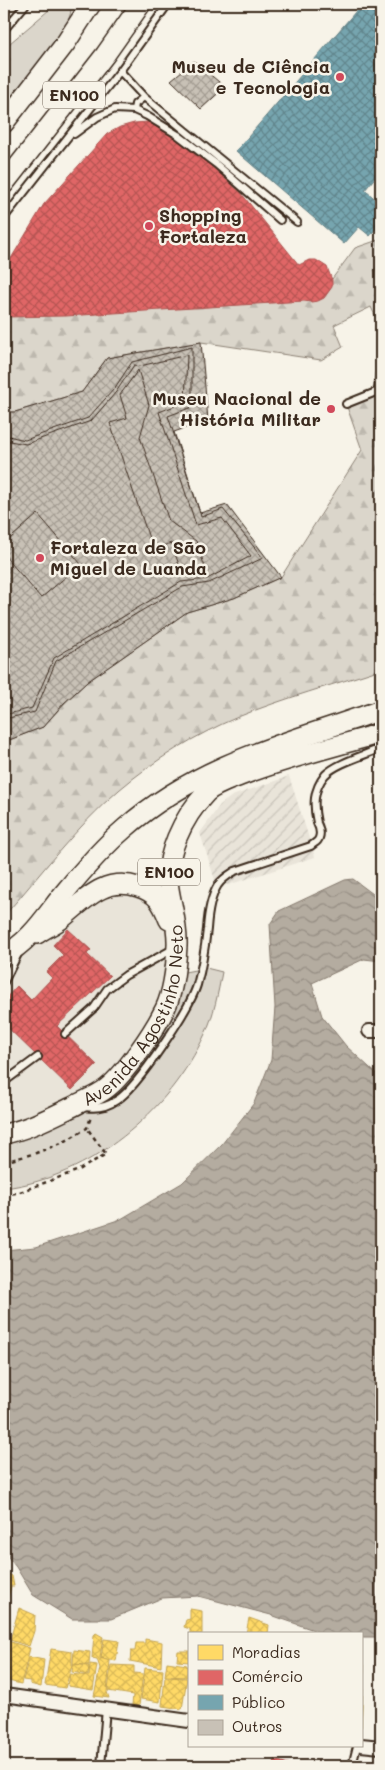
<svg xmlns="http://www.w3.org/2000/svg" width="385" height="1770" font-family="Mali,sans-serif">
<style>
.built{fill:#e9e4d9}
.industrial{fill:url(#industrial-furrows)}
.grass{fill:#dbd6cb;stroke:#8b8074}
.forest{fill:url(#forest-firs);stroke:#8b8074}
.water{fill:url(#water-waves);stroke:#84786c}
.homes{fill:url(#homes-cross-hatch);stroke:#c4a450}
.shops{fill:url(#shops-cross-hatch);stroke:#ae5450}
.public{fill:url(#public-cross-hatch);stroke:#648084}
.building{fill:url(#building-cross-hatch);stroke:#3b2a1e}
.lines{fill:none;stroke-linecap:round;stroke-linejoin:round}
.service-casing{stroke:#3b2a1e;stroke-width:10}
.minor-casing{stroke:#3b2a1e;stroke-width:16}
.primary-casing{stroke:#3b2a1e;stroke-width:22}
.path{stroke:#3b2a1e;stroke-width:2.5;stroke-dasharray:4 4;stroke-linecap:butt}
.service{stroke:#f7f3e8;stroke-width:6}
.minor{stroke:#f7f3e8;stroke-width:12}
.primary{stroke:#f7f3e8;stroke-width:19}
.poi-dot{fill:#d1495b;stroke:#f7f3e8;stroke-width:2}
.labels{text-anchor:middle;stroke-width:5;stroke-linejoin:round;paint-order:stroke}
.shield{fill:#f7f3e8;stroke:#73665b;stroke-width:1}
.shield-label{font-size:16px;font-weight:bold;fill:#3b2a1e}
.poi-label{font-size:18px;font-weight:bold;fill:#3b2a1e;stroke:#f7f3e8;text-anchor:end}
.street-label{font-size:18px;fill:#3b2a1e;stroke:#f7f3e8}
</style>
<defs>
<pattern id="industrial-furrows" width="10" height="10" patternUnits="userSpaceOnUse" patternTransform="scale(1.25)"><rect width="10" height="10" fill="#e9e4d9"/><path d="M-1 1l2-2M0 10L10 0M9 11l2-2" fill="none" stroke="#c9c4ba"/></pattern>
<pattern id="forest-firs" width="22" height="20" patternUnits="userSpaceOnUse" patternTransform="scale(1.25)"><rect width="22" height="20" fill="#dbd6cb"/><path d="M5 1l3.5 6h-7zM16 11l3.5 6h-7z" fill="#bdb8ae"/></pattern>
<pattern id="water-waves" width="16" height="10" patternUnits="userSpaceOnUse" patternTransform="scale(1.25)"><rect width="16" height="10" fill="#b4aca0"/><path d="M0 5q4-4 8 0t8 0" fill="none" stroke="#948c82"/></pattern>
<pattern id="homes-cross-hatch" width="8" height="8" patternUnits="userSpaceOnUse" patternTransform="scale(1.25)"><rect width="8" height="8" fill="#ffd966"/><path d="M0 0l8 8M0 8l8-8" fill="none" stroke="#dbba58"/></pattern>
<pattern id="shops-cross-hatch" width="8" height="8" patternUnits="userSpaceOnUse" patternTransform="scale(1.25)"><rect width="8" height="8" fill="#e06666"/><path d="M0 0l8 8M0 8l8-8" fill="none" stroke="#b75453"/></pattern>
<pattern id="public-cross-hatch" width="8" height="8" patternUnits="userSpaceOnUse" patternTransform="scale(1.25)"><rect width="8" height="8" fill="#76a5af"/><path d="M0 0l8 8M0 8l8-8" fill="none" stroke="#62878e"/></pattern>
<pattern id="building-cross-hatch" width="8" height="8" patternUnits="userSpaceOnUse" patternTransform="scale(1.25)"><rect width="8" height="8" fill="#c8c1b6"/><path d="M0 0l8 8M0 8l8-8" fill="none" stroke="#a49d93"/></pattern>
</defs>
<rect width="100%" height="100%" fill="#f7f3e8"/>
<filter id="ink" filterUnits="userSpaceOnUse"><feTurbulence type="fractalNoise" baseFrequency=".02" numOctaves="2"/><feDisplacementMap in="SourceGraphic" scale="10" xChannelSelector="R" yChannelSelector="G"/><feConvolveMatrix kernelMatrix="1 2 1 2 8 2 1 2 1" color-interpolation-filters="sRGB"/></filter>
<g filter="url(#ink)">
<path class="built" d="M147,890L171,926L166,1005L108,1088L4,1134V955L90,895Z"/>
<path class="industrial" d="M289,776L315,857L228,885L215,880L200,833L220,805L232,796Z"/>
<path class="grass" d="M56,4H64L71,9C71,31 19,89 4,108V68L10,59L5,53L10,43Z
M206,968L222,972C218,993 214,1015 205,1034C169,1112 90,1178 4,1188V1134L59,1114L137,1055L174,974Z"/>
<path class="forest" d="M381,239V328L371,307L334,325L343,347L321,360L201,342L107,358L82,392L15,412H4V316L323,270L332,279L355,248Z
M381,390V669C333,685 284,698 238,717C195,735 153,761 119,790C76,827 41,874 4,916V742L43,727L64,704L87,682L187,612L234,598L281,577L362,450L346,404Z"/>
<path class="water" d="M353,879L381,900V961L364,959L312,983L322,1016L346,1046L381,1078V1637H361V1634H325L271,1615L198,1596L162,1598L111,1619H72L33,1595L16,1567L4,1552V1250L36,1247L121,1219L182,1183L222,1144L254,1103L271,1060L275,1007L270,924L279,911L345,880Z"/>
<path class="homes" d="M4,1572L12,1576L14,1586H11L4,1614Z
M19,1608L35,1615L34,1631L29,1646L10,1640Z
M190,1609L202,1611V1634H190V1629L184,1627L186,1620L190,1619Z
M249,1618L269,1625L268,1634H246Z
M96,1633L103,1637L100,1658L110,1661L107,1692L109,1698L94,1696L100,1668L97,1659L92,1658L94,1635Z
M104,1639L119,1641L116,1661L101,1658Z
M145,1639L162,1642L161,1667L130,1661L131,1651H135L136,1643H145Z
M8,1641L30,1648L21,1684L4,1680V1661Z
M51,1649L72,1652V1666L65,1688L45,1685Z
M74,1650L90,1652L89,1665L73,1664Z
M178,1651H189V1662L177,1661Z
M29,1657L44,1660L41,1687L30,1684V1681L23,1680Z
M167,1662L187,1665V1677L165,1676Z
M73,1664L89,1666L88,1675L72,1672Z
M90,1664L97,1665L93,1690L68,1686L70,1674L89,1676Z
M111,1665L134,1666V1673L143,1674L139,1706L132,1705L133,1695L108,1691Z
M361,1665H364L361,1727Z
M145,1668L163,1670L160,1702L141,1699Z
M165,1677L187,1678L182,1709L162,1706Z"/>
<path class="shops" d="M148,122L163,127L189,146L241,193L299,265L309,260H316L327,267L332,280V287L324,298L318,301L311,302L304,301L66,316L4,317V270L44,204L107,134L120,127L134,123Z
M68,929L91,950L87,954L110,976L57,1026L97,1065L72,1090L4,1024V1000L17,986L31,1000L52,978L46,972L63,955L53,945Z
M275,1760L295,1766H273Z"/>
<path class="public" d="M362,4H381V170L365,190L381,204V222L370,236L359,227L344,244L236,151Z"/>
<path class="building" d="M194,61L225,87L201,109L171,80Z
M201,342L208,420L174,432L200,513L227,505L281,577L234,598L187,612L87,682L64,703L43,727L4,742V412H15L82,392L107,358Z
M192,347V407L168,416L200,513L201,517L223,509L263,558L209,583L182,587L56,661L35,712L4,719V715L32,708L54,658L181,582L207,579L251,556L222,518L196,525L159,412L185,402L187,355L140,366L134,365L116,392L91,421L26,444L4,440V435L25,440L88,418L114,389L132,362Z
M138,370L149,405L140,437L169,521L196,541L207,573L181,570L171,543L153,550L110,423L127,418L120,395Z
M38,514L81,564L41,598L4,555V544Z"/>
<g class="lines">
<defs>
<path id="service" d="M4,30L26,4
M120,71L144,97L297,222
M134,110L135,104L144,97
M74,134L97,117L115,109L134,110L147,116L178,135L216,164L280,220
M4,218L120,71L168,4
M378,391L381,361
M346,404L381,390
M4,982L19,952
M65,1034L94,1008L107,989L126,975L175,948
M4,1082L38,1057
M85,1107C96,1109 107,1107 117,1100C137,1088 190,1008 197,985C202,967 205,948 207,929C208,914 210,898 218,885C223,878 229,875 235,871L311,846C314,843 318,842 319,838C321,833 319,827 317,823C313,805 313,790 325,775C336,763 366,755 381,748
M101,1766L106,1709
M352,1766L357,1746"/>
<path id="minor" d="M369,1031H381
M4,1695L189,1721
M361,1745L381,1747"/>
<g id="primary">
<path d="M4,123L65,44L91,4"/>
<path d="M4,184L105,55L141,4"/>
<path d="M37,934C44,929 53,925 60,920C85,900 104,876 138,887C157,893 162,902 169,920"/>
<path d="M4,955C29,943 47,914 64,893C83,870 102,848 124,829C197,764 292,741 381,710"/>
<path id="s1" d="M4,1134C29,1129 51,1117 74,1106C85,1100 97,1096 107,1088C126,1073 154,1031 165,1009C174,990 176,966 177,946C178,926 172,908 169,889C164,856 183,817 206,793C214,785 230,780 240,776C286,758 334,747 381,733"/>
</g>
</defs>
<use href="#service" class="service-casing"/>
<use href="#minor" class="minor-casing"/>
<use href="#primary" class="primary-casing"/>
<path class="path" d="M4,1162L36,1153L64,1142L87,1128L91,1117
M4,1194L17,1193L79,1170L106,1154L87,1128"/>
<use href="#service" class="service"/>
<use href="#minor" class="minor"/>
<use href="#primary" class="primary"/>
</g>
</g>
<g class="poi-dot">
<circle cx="340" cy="77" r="5"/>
<circle cx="149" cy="226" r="5"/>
<circle cx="331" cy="409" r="5"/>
<circle cx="40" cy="558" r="5"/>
</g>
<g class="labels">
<g class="shield">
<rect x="43" y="81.5" width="62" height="27" rx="4"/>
<rect x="138" y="858.5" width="62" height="27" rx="4"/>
</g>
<g class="shield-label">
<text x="74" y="101">EN100</text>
<text x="169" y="878">EN100</text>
</g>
<g class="poi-label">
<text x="330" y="73">Museu de Ciência<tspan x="330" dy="21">e Tecnologia</tspan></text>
<text x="159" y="222" text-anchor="start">Shopping<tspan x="159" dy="21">Fortaleza</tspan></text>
<text x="321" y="405">Museu Nacional de<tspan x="321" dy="21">História Militar</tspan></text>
<text x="50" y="554" text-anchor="start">Fortaleza de São<tspan x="50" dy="21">Miguel de Luanda</tspan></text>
</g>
<g class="street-label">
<text dy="6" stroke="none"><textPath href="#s1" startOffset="192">Avenida Agostinho Neto</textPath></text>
</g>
</g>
<rect width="385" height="1770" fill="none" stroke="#f7f3e8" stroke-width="20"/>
<rect x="10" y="10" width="365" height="1750" fill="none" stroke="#3b2a1e" stroke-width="2" filter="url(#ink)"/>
<rect x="188" y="1632" width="175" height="115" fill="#f7f3e8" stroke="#aca397"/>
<rect x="198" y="1645" width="25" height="15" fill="#ffd966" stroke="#aca397"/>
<text x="232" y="1658" font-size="15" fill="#3b2a1e">Moradias</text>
<rect x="198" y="1670" width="25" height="15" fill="#e06666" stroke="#aca397"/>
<text x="232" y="1682" font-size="15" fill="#3b2a1e">Comércio</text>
<rect x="198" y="1695" width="25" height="15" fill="#76a5af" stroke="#aca397"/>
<text x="232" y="1708" font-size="15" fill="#3b2a1e">Público</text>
<rect x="198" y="1720" width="25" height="15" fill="#c8c1b6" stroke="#aca397"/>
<text x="232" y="1732" font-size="15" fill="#3b2a1e">Outros</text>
</svg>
